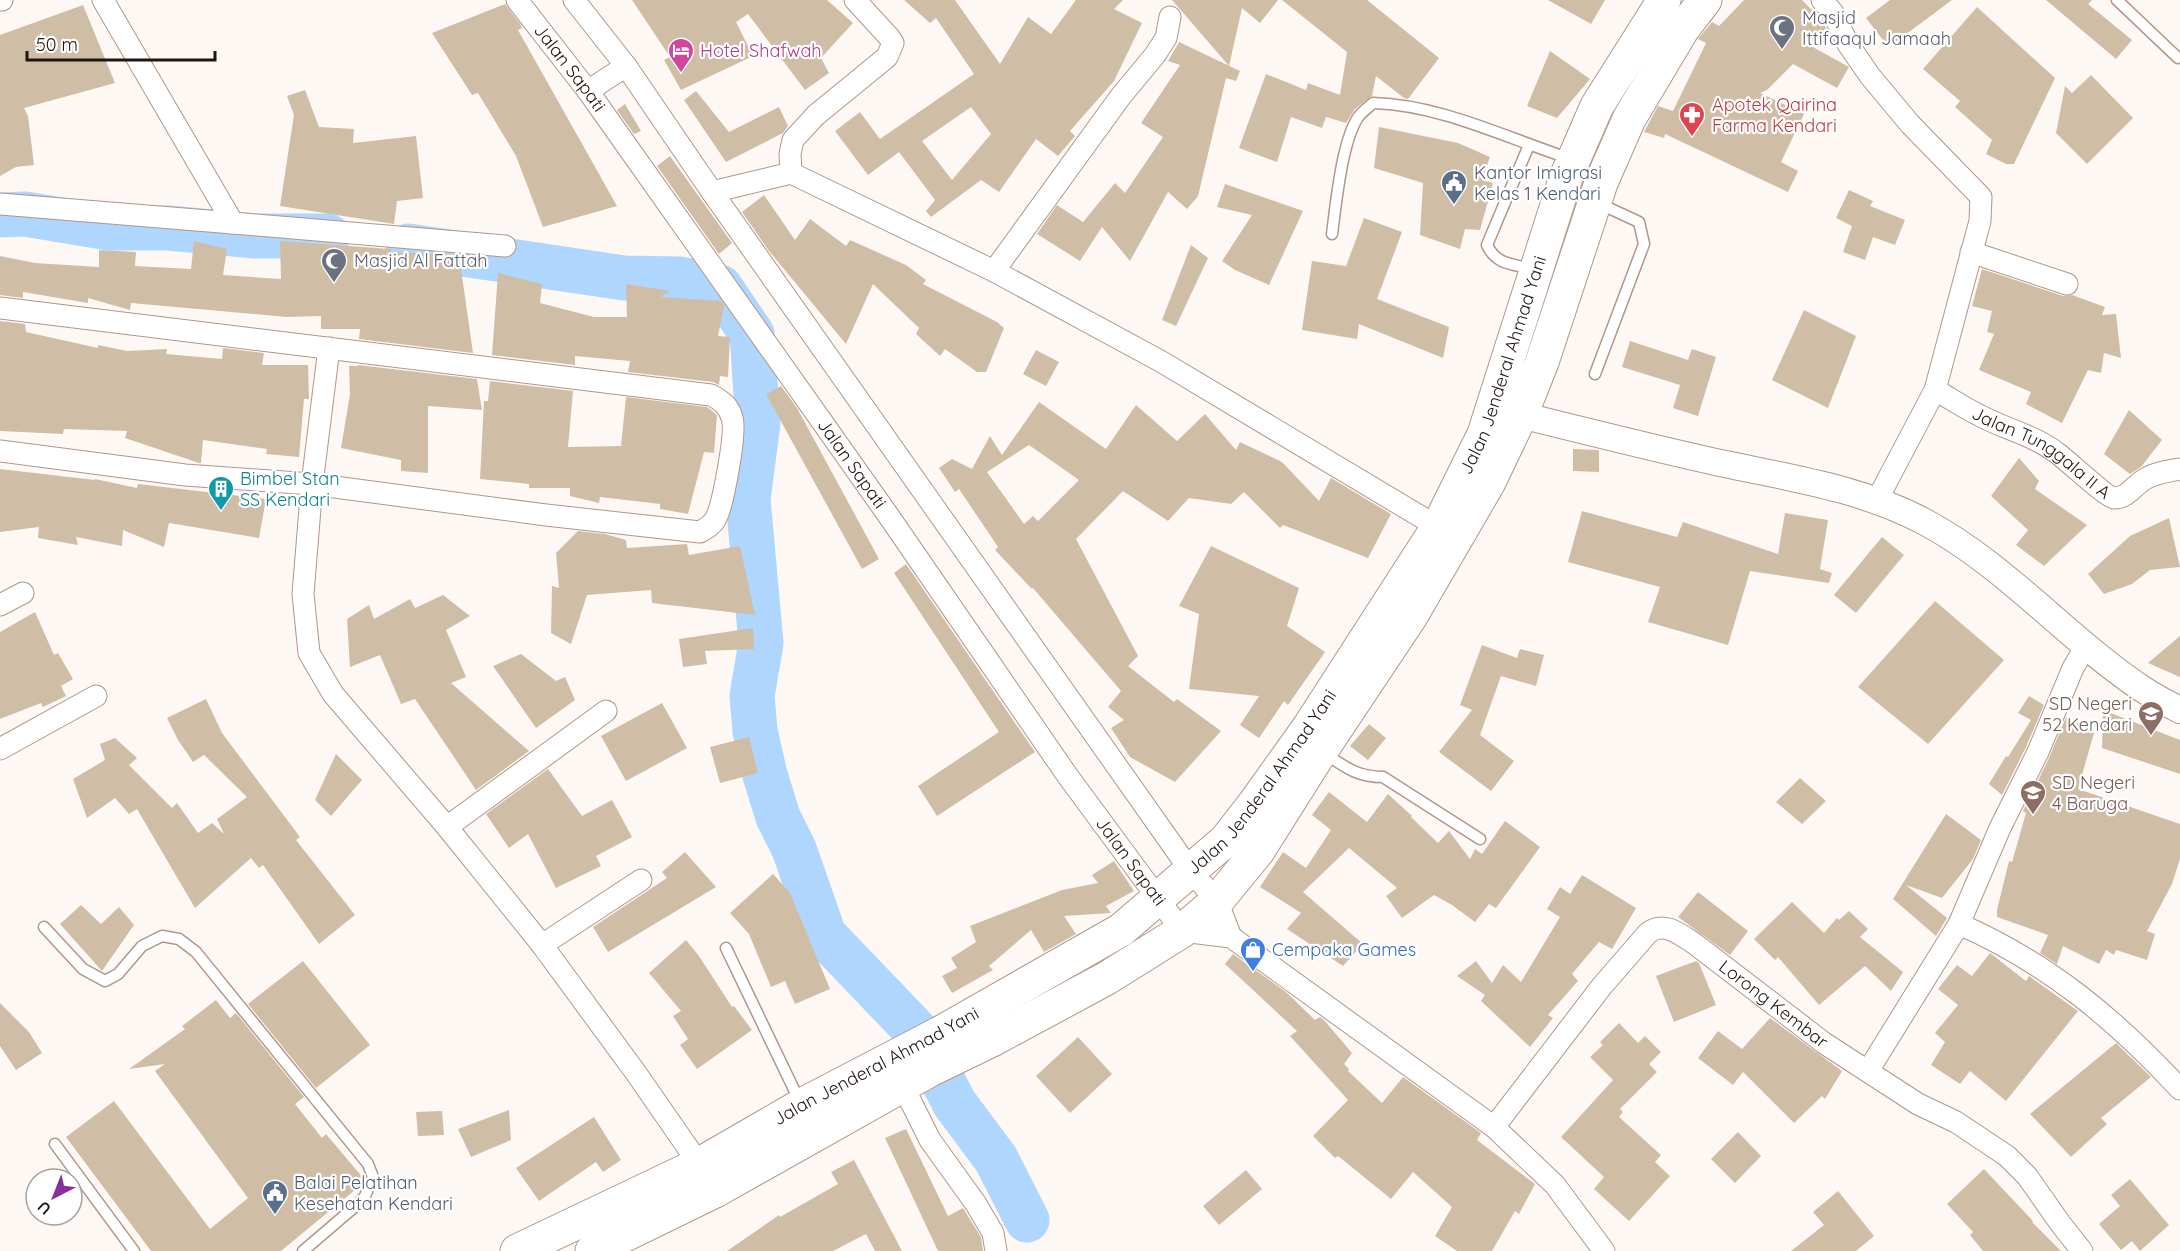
<svg xmlns="http://www.w3.org/2000/svg" width="2180" height="1251" font-family="Quicksand,sans-serif">
<style>
.lines{fill:none;stroke-linecap:round;stroke-linejoin:round}
.river{stroke:#aed6fe;stroke-width:45}
.building{fill:#cfbea5;fill-rule:evenodd}
.service-casing{stroke:#b29688;stroke-width:13}
.minor-casing{stroke:#b29688;stroke-width:23}
.tertiary-casing{stroke:#b29688;stroke-width:28}
.trunk-casing{stroke:#b29688;stroke-width:35}
.service{stroke:#fff;stroke-width:10}
.minor{stroke:#fff;stroke-width:21}
.tertiary{stroke:#fff;stroke-width:26}
.trunk{stroke:#fff;stroke-width:33}
.labels{text-anchor:middle;stroke-width:4.5;stroke-linejoin:round;paint-order:stroke}
.worship-label{font-size:18px;fill:#5b616d;stroke:#fff;text-anchor:start}
.hotel-label{font-size:18px;fill:#b23c85;stroke:#fff;text-anchor:start}
.street-label{font-size:18px;fill:#1f1510;stroke:#fff}
.health-label{font-size:18px;fill:#be3a42;stroke:#fff;text-anchor:start}
.service-label{font-size:18px;fill:#4e5e75;stroke:#fff;text-anchor:start}
.culture-label{font-size:18px;fill:#0d838f;stroke:#fff;text-anchor:start}
.education-label{font-size:18px;fill:#785e54;stroke:#fff;text-anchor:end}
.shop-label{font-size:18px;fill:#366cbe;stroke:#fff;text-anchor:start}
</style>
<rect width="100%" height="100%" fill="#fef8f5"/>
<g class="lines">
<path class="river" d="M0,215L25,214L109,228H168L255,236H328
M408,246L624,278L680,279L720,287L752,334L758,423L748,499L761,643L752,696L755,731L765,775L778,817L794,849L824,935L917,1032L955,1104L996,1159L1027,1220"/>
</g>
<path class="building" d="M632,0H827L853,23L821,58L829,73L805,90L748,14L736,22L753,56L681,90L664,60L670,57Z
M904,0H955L1000,64L1028,17L1051,34L1076,0H1123L1114,9L1142,23L1114,81L1070,131L1075,136L1058,156L1036,139L999,192L981,180L931,217L926,211L935,200L899,152L868,175L835,131L860,112L880,139L974,74L936,18L930,23ZM971,107L991,134L952,180L922,141Z
M1172,0H1278L1260,23L1242,8L1229,66Z
M1282,0H1367L1439,58L1408,99L1404,98L1376,76L1372,96L1355,109L1346,123L1326,117L1322,128L1291,117L1277,162L1239,148L1266,74L1306,90L1308,83L1340,95L1347,52Z
M1548,0H1605L1591,24Z
M1744,0H1802L1822,20L1827,30L1811,46L1849,67L1837,88L1793,64L1767,90L1760,93L1804,114L1781,162L1798,171L1788,192L1665,134L1664,138L1644,132L1658,106L1673,111L1706,43L1698,39L1712,22L1719,26Z
M1890,0H1952L1893,44H1886L1866,18Z
M2046,0H2092L2088,4L2132,40L2116,59Z
M505,4L521,25L522,28L518,30L617,206L543,227L516,156L478,93L472,95L432,33Z
M83,5L115,83L24,108L28,116L34,165L16,167L0,176V35Z
M1977,7L2055,78L2014,164H2006L1986,154L1992,140L1955,107L1960,101L1923,69Z
M1179,42L1240,71L1236,81L1226,78L1198,196L1187,209L1168,192L1130,261L1102,227L1080,261L1037,234L1057,205L1083,222L1115,183L1125,193L1163,137L1141,123L1180,65L1168,61Z
M1550,51L1590,79L1557,118L1527,106Z
M2091,75L2133,118L2087,164L2056,133L2065,86L2072,93Z
M305,90L319,127L354,129L353,143L416,136L423,198L397,201L394,224L280,206L294,115L287,96Z
M696,91L729,132L779,107L788,126L783,133L726,162L684,100Z
M625,104L641,131L634,134L617,110Z
M1379,127L1458,143L1490,157L1482,180L1493,183L1480,230L1465,229L1460,249L1420,235L1423,183L1374,168Z
M670,156L732,243L719,254L657,166Z
M1225,184L1303,211L1269,285L1235,270L1222,261L1252,215L1217,207Z
M1849,190L1873,201L1870,206L1905,220L1895,245L1873,237L1865,260L1843,252L1852,226L1836,218Z
M764,195L795,240L810,219L846,246L850,240L906,265L926,280L923,284L997,322L1004,328L986,372H977L945,349L940,356L916,334L919,328L873,284L846,344L769,251L742,212Z
M1364,218L1402,232L1377,299L1449,327L1443,358L1359,324L1357,339L1302,330L1312,261L1346,266Z
M194,241L227,249L223,275L281,279L280,241L391,249V252L459,255L473,353L359,339L360,329H321V316L287,317L131,303L130,310L88,298V303L23,292V298L0,295V256L35,263L99,267V250L136,252L135,266L191,269Z
M1191,245L1208,258L1176,326L1162,320Z
M1982,269L2063,296L2072,295L2105,307L2102,315L2116,314L2121,358L2104,353L2101,373L2088,370L2062,423L2026,404L2031,392L1979,370L1994,334L1987,332L1992,311L1972,306Z
M498,273L542,284L540,303L594,317H627L626,284L670,291L661,297L721,301L724,306L718,336L730,337L728,377L720,376L719,385L713,382L628,372L630,361L575,356V365L492,355Z
M1804,310L1856,336L1828,408L1772,380Z
M0,321L25,324L26,332L98,348V345L127,351L167,349L166,354L222,359L223,348L264,353L262,365H308L309,399H304L299,457L266,454L267,449L203,440L201,463H199L125,438L127,431L64,429L63,434L0,431Z
M1630,341L1688,360L1692,349L1716,357L1698,416L1673,408L1680,385L1622,367Z
M1036,350L1059,362L1046,386L1023,374Z
M358,365L477,379L482,410L428,406V473L401,471V460L341,448L350,394L349,366H358Z
M490,381L573,391L568,447L621,446L626,397L707,407L711,410L717,415L714,453L704,452L688,514L660,509V504L600,497L599,503L570,496V488H529V484L480,479L484,401H488Z
M781,386L797,408L879,559L862,569L766,394Z
M1039,402L1106,449L1136,405L1177,441L1205,414L1236,450L1240,442L1282,462L1319,501L1331,478L1391,514L1368,558L1283,525L1280,528L1244,492L1231,504L1189,498L1168,521L1123,491L1076,539L1138,656L1128,666L1174,702L1177,699L1221,731L1175,782L1130,757L1111,728L1124,720L1108,707L1121,691L1033,588L1032,589L995,550L998,547L959,489L955,492L939,468L952,459L972,469L990,436L1002,455ZM1029,445L1079,480L1038,521L1033,516L1024,524L987,472Z
M2129,410L2162,440L2141,467L2130,474L2104,454Z
M1573,449L1599,450V472L1573,471Z
M2019,458L2039,481L2035,489L2087,525L2044,566L2016,545L2028,530L1991,496Z
M0,469L95,480V479L137,488L138,484L266,499L259,538L169,523L164,547L123,530L122,546L76,537L78,545L38,538L39,527L0,532Z
M1582,511L1677,537L1683,522L1778,554L1785,513L1828,520L1820,569L1832,573L1829,583L1750,571L1728,645L1648,622L1660,587L1568,562Z
M2169,518L2180,567L2150,570L2132,584L2104,594L2088,574L2130,536Z
M578,531L605,534L626,540L627,548L687,544L689,555L740,546L755,615L652,603L651,590L587,595L571,644L551,633L552,586L559,588L556,553Z
M1882,537L1904,555L1856,613L1834,595Z
M1211,546L1299,588L1287,626L1325,652L1288,705L1284,701L1259,738L1240,725L1259,696L1189,689L1199,614L1179,606Z
M906,564L1035,752L937,816L918,786L999,732L894,573Z
M443,595L470,616L446,630L466,677L451,683L529,751L476,790L415,699L401,704L380,655L350,667L347,619L369,605L374,619L410,599L415,608Z
M1935,601L2004,660L1928,744L1858,687Z
M35,612L54,655L58,653L73,679L61,686L66,696L43,707L41,703L0,719V632Z
M753,628L754,649L705,651L707,664L683,667L679,639Z
M2180,636V677L2148,663Z
M1482,645L1517,658L1520,649L1544,655L1536,686L1501,676L1480,735L1514,761L1491,791L1439,752L1472,710L1460,705Z
M521,654L556,681L565,677L575,700L536,728L493,666Z
M2029,696L2044,705L2026,747L2002,795L1989,784L2006,756L2008,757L2031,720L2018,713Z
M206,699L222,733L300,837L296,840L355,915L319,944L263,865L259,868L251,858L195,908L137,809L129,814L115,798L87,818L73,779L105,760L100,744L115,738L137,758L129,765L172,808L177,803L198,833L212,823L224,834L217,819L247,797L204,755L193,762L178,740L167,718Z
M662,703L687,748L626,781L601,736Z
M2103,710L2180,740V774L2102,748Z
M2066,717L2094,733L2078,789L2180,824V859L2172,884L2147,931L2155,934L2147,960L2116,950L2114,955L2106,950L2099,964L2063,946L2057,964L2040,953L2048,935L1997,917V910L2009,861L2012,862L2026,813L2023,811L2049,758Z
M1369,724L1386,738L1368,760L1350,746Z
M749,737L758,773L720,783L710,747Z
M336,754L362,780L331,816L315,800Z
M548,769L582,816L612,800L632,837L596,856L601,866L556,888L528,834L509,848L486,814Z
M1800,778L1826,801L1802,824L1776,802Z
M1329,792L1367,822L1388,794L1412,816L1411,817L1438,843L1449,831L1470,859L1475,849L1482,854L1505,821L1540,847L1496,908L1489,904L1475,922L1452,905L1434,895L1402,918L1386,896L1397,888L1349,848L1303,892L1363,944L1343,966L1287,929L1301,913L1260,887L1283,852L1306,868L1331,830L1312,815Z
M1946,814L1981,840L1973,859L1942,898L1906,885L1947,918L1936,936L1893,899Z
M685,852L716,887L608,952L593,927L667,878L662,872Z
M1114,861L1134,891L1106,906L1111,913L1064,916L1076,934L1044,952L1031,930L989,966L993,970L952,993L942,976L957,968L951,958L976,942L970,926L1062,890L1098,883L1092,875Z
M773,874L790,893L830,989L795,1004L785,981L771,987L749,934L730,913Z
M1582,875L1636,908L1612,949L1599,942L1572,974L1578,981L1548,1015L1553,1018L1530,1047L1481,1001L1485,995L1457,976L1476,961L1492,983L1503,965L1521,982L1560,917L1547,909L1560,887L1570,894Z
M1698,892L1748,931L1730,955L1678,917Z
M1792,902L1824,933L1837,918L1839,920L1849,911L1868,929L1860,937L1903,972L1891,991L1865,966L1819,1005L1778,957L1775,960L1754,939Z
M81,905L101,924L119,907L134,925L102,971L60,924Z
M686,940L699,956L732,1007L734,1006L752,1030L697,1069L680,1045L688,1039L673,1016L681,1011L649,973Z
M1990,953L2026,981L2029,976L2078,1011L2006,1101L1970,1071L1960,1084L1931,1065L1945,1042L1935,1033L1958,1005L1938,989L1957,965L1972,976Z
M1233,954L1286,992L1315,1020L1320,1017L1324,1020L1352,1053L1344,1064L1349,1069L1348,1071L1382,1103L1403,1077L1481,1133L1477,1140L1535,1184L1519,1214L1515,1211L1492,1251H1457L1435,1236L1452,1207L1413,1172L1391,1199L1338,1156L1335,1158L1313,1136L1348,1100L1290,1036L1297,1031L1225,964Z
M303,961L370,1045L316,1088L248,1004Z
M1696,961L1699,963L1716,1005L1674,1022L1656,976Z
M216,1000L230,1018L236,1013L304,1097L295,1104L322,1138L326,1134L364,1179L361,1185L281,1251H151L66,1137L114,1101L210,1229L248,1198L155,1071L165,1064L129,1069L185,1029L182,1026Z
M0,1003L29,1032L42,1053L16,1070L0,1046Z
M1770,1018L1842,1071L1825,1099L1822,1096L1794,1123L1743,1072L1733,1085L1698,1058L1718,1031L1742,1049Z
M1619,1023L1638,1043L1645,1036L1661,1052L1649,1064L1657,1072L1620,1109L1623,1112L1619,1117L1661,1155L1655,1162L1670,1176L1629,1221L1594,1189L1604,1177L1561,1137L1613,1080L1590,1057L1603,1045L1600,1042Z
M1078,1037L1112,1074L1070,1113L1036,1076Z
M2116,1043L2151,1077L2101,1118L2107,1124L2071,1157L2030,1114Z
M509,1110L511,1140L471,1157L458,1129Z
M442,1111L444,1135L418,1136L416,1112Z
M594,1117L621,1160L603,1172L596,1162L539,1201L516,1168Z
M906,1129L948,1216L963,1208L981,1237L983,1251H938L885,1138Z
M1738,1132L1761,1156L1735,1183L1711,1159Z
M854,1160L902,1251H875L866,1234L833,1251H727L779,1215L780,1217L838,1184L831,1172Z
M1984,1169L2033,1221L2032,1222L2061,1251H1983L1970,1235L1973,1232L1947,1204Z
M1246,1170L1262,1189L1219,1225L1203,1206Z
M2130,1179L2169,1225L2140,1251L2132,1241L2121,1250L2099,1224L2120,1206L2111,1195Z
M1838,1191L1874,1236L1856,1251H1791L1824,1225L1813,1212Z"/>
<g class="lines">
<defs>
<path id="service" d="M2117,0L2178,58
M1529,145L1487,245C1496,265 1513,264 1533,269
M1332,234C1336,204 1342,139 1359,116C1363,111 1369,107 1373,103C1442,105 1506,138 1571,159
M1595,374L1644,244L1639,222L1598,203
M1324,753C1345,767 1357,777 1383,777L1480,839
M44,927L83,969L105,981L118,974L142,946L162,936L179,939L196,952L368,1164L373,1177L365,1196L358,1204L303,1251
M726,948L800,1102
M55,1144L134,1251"/>
<g id="minor">
<path d="M0,0H2"/>
<path d="M103,0L233,223L505,246"/>
<path id="s1" d="M517,0L588,91L888,515L1067,775L1182,931L1231,937L1494,1127L1555,1185L1604,1251"/>
<path d="M574,0L626,66L712,192L1190,870L1217,901L1231,937"/>
<path d="M855,0L889,37L893,43L887,57L816,115L793,140L790,154L791,173L994,271"/>
<path d="M1822,0L1833,13L1848,44L1870,76L1910,124L1981,197L1980,221L1935,390L1877,500"/>
<path d="M1170,17L1166,38L1155,55L1121,96L994,271L1162,362L1438,527"/>
<path d="M588,91L626,66"/>
<path d="M712,192L791,173"/>
<path d="M0,204L233,223"/>
<path d="M1971,252L2067,284"/>
<path d="M0,308L711,395C722,401 729,406 732,418C737,432 723,502 717,516C714,524 707,528 700,532L546,515L312,484L329,348"/>
<path id="s2" d="M1935,390C1950,398 1964,408 1979,415C2004,429 2034,435 2057,453C2067,460 2106,497 2114,498C2128,498 2134,485 2145,479C2155,473 2168,471 2180,469"/>
<path d="M0,451L185,475L312,484L303,594L309,653L333,694L447,827L542,945L636,1073L706,1174"/>
<path d="M0,605L23,593"/>
<path d="M0,749L96,696"/>
<path d="M447,827L606,711"/>
<path d="M1959,924C2048,963 2114,1018 2180,1089"/>
<path d="M542,945L641,880"/>
<path d="M1868,1071L1959,924L2000,828L2038,752L2073,668L2086,646"/>
<path d="M903,1086L930,1140L976,1204L993,1233L996,1251"/>
<path id="s3" d="M1494,1127L1602,986L1648,933C1664,920 1681,935 1695,944L1824,1043L1918,1104L1956,1122L2007,1156L2027,1176L2060,1223L2082,1251"/>
</g>
<path id="tertiary" d="M1503,409L1521,415C1589,432 1657,449 1725,464C1792,478 1863,489 1925,522C2007,566 2067,639 2144,690C2156,698 2168,704 2180,710"/>
<g id="trunk">
<path id="s4" d="M517,1251L700,1164L802,1105L940,1033L1121,930L1226,840L1254,804L1309,727L1438,527L1484,434L1566,177L1597,106L1664,0"/>
<path d="M592,1251L715,1191L930,1070L992,1040L1107,978L1182,931L1217,901L1258,851L1321,751L1411,616L1489,482L1521,415L1542,362L1601,183L1629,119L1682,30L1705,0"/>
</g>
</defs>
<use href="#service" class="service-casing"/>
<use href="#minor" class="minor-casing"/>
<use href="#tertiary" class="tertiary-casing"/>
<use href="#trunk" class="trunk-casing"/>
<use href="#service" class="service"/>
<use href="#minor" class="minor"/>
<use href="#tertiary" class="tertiary"/>
<use href="#trunk" class="trunk"/>
</g>
<defs>
<symbol id="mosque-pin" viewBox="-11 -11 22 30"><path d="M0 17L-7.5 6A9.5 9.5 0 1 1 7.5 6Z" fill="#6b7280" stroke="#fff"/><path d="M3.5-4.9A6 6 0 1 0 3.5 4.9A5 5 0 1 1 3.5-4.9Z" fill="#fff"/></symbol>
<symbol id="hotel-pin" viewBox="-11 -11 22 30"><path d="M0 17L-7.5 6A9.5 9.5 0 1 1 7.5 6Z" fill="#d1479c" stroke="#fff"/><path d="M-6-4.5h1.5V1H6V5H4.5V3h-9V5H-6ZM-4 0a1.8 1.8 0 1 1 3.6 0ZM.5 0V-2.5h3Q6-2.5 6 0Z" fill="#fff"/></symbol>
<symbol id="pharmacy-pin" viewBox="-11 -11 22 30"><path d="M0 17L-7.5 6A9.5 9.5 0 1 1 7.5 6Z" fill="#e0444e" stroke="#fff"/><path d="M-2-6h4v4h4v4h-4v4h-4v-4h-4v-4h4Z" fill="#fff"/></symbol>
<symbol id="civic-pin" viewBox="-11 -11 22 30"><path d="M0 17L-7.5 6A9.5 9.5 0 1 1 7.5 6Z" fill="#5c6f8a" stroke="#fff"/><path d="M-.6-6.5H3V-4.5H.6V-3L4-1V1h2V6H-6V1h2V-1L-.6-3ZM-1.2 2.5V6h2.4V2.5Z" fill="#fff"/></symbol>
<symbol id="building-pin" viewBox="-11 -11 22 30"><path d="M0 17L-7.5 6A9.5 9.5 0 1 1 7.5 6Z" fill="#0f9aa8" stroke="#fff"/><path d="M-4-6H4V6H1V3H-1V6H-4ZM-2.5-4.3h1.7v1.8h-1.7ZM.8-4.3h1.7v1.8H.8ZM-2.5-1h1.7V.8h-1.7ZM.8-1h1.7V.8H.8Z" fill="#fff"/></symbol>
<symbol id="school-pin" viewBox="-11 -11 22 30"><path d="M0 17L-7.5 6A9.5 9.5 0 1 1 7.5 6Z" fill="#8d6e63" stroke="#fff"/><path d="M0-5L7-2L0 1L-7-2ZM-4 1L0 2.5L4 1V4Q0 6-4 4Z" fill="#fff"/></symbol>
<symbol id="shop-pin" viewBox="-11 -11 22 30"><path d="M0 17L-7.5 6A9.5 9.5 0 1 1 7.5 6Z" fill="#3f7fe0" stroke="#fff"/><path d="M-5-2.5h2.3a2.7 3.5 0 0 1 5.4 0H5L5.5 6h-11ZM-1.5-2.5h3a1.5 2.3 0 0 0-3 0Z" fill="#fff"/></symbol>
</defs>
<g fill-rule="evenodd">
<use href="#mosque-pin" x="1767" y="13" width="30" height="40"/>
<use href="#hotel-pin" x="666" y="36" width="30" height="40"/>
<use href="#pharmacy-pin" x="1677" y="100" width="30" height="40"/>
<use href="#civic-pin" x="1439" y="168" width="30" height="40"/>
<use href="#mosque-pin" x="319" y="246" width="30" height="40"/>
<use href="#building-pin" x="206" y="474" width="30" height="40"/>
<use href="#school-pin" x="2136" y="699" width="30" height="40"/>
<use href="#school-pin" x="2018" y="778" width="30" height="40"/>
<use href="#shop-pin" x="1238" y="935" width="30" height="40"/>
<use href="#civic-pin" x="260" y="1178" width="30" height="40"/>
</g>
<g class="labels">
<g class="worship-label">
<text x="1802" y="24">Masjid<tspan x="1802" dy="21">Ittifaaqul Jamaah</tspan></text>
<text x="354" y="267">Masjid Al Fattah</text>
</g>
<g class="hotel-label">
<text x="700" y="57">Hotel Shafwah</text>
</g>
<g class="street-label">
<text dy="6" stroke="none"><textPath href="#s1" startOffset="86">Jalan Sapati</textPath></text>
<text dy="6" stroke="none"><textPath href="#s4" startOffset="1376">Jalan Jenderal Ahmad Yani</textPath></text>
<text dy="6" stroke="none"><textPath href="#s2" startOffset="124">Jalan Tunggala II A</textPath></text>
<text dy="6" stroke="none"><textPath href="#s1" startOffset="572">Jalan Sapati</textPath></text>
<text dy="6" stroke="none"><textPath href="#s4" startOffset="890">Jalan Jenderal Ahmad Yani</textPath></text>
<text dy="6" stroke="none"><textPath href="#s1" startOffset="1058">Jalan Sapati</textPath></text>
<text dy="6" stroke="none"><textPath href="#s3" startOffset="399">Lorong Kembar</textPath></text>
<text dy="6" stroke="none"><textPath href="#s4" startOffset="404">Jalan Jenderal Ahmad Yani</textPath></text>
</g>
<g class="health-label">
<text x="1712" y="111">Apotek Qairina<tspan x="1712" dy="21">Farma Kendari</tspan></text>
</g>
<g class="service-label">
<text x="1474" y="179">Kantor Imigrasi<tspan x="1474" dy="21">Kelas 1 Kendari</tspan></text>
<text x="294" y="1189">Balai Pelatihan<tspan x="294" dy="21">Kesehatan Kendari</tspan></text>
</g>
<g class="culture-label">
<text x="240" y="485">Bimbel Stan<tspan x="240" dy="21">SS Kendari</tspan></text>
</g>
<g class="education-label">
<text x="2132" y="710">SD Negeri<tspan x="2132" dy="21">52 Kendari</tspan></text>
<text x="2052" y="789" text-anchor="start">SD Negeri<tspan x="2052" dy="21">4 Baruga</tspan></text>
</g>
<g class="shop-label">
<text x="1272" y="956">Cempaka Games</text>
</g>
</g>
<g transform="translate(54 1197) rotate(222)"><circle r="28" fill="#ffffff" stroke="#a5a19f" stroke-width="1.5"/>
<path d="M0-4.5L10 22L0 15L-10 22Z" fill="#87309d"/>
<text y="-9" font-size="16" font-weight="bold" text-anchor="middle" fill="#1f1510">U</text>
</g>
<path d="M27 51v9h188v-9" fill="none" stroke="#1f1510" stroke-width="3"/>
<text x="36" y="51" font-size="18" fill="#1f1510" stroke="#ffffff" stroke-width="4.5" paint-order="stroke">50 m</text>
</svg>
